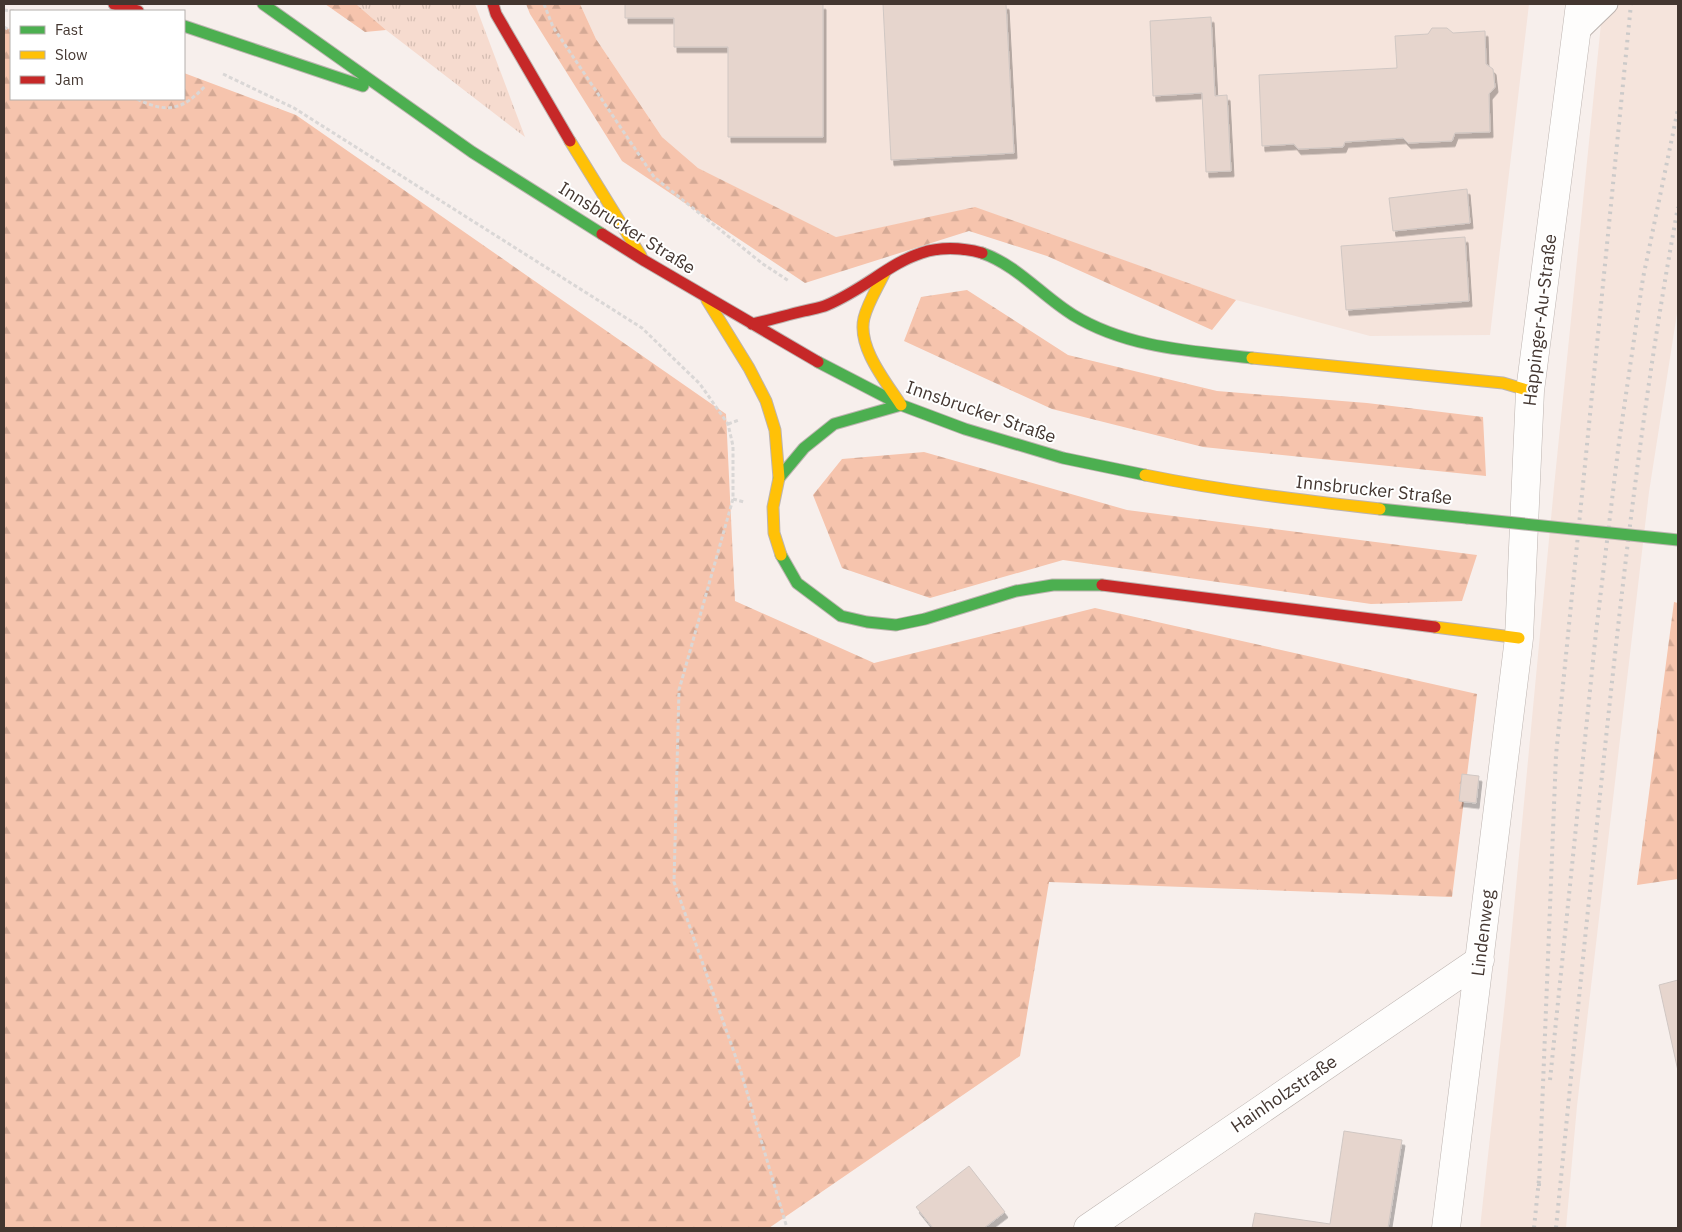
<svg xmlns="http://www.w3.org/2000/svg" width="1682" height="1232" font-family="'IBM Plex Sans',sans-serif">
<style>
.built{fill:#f5e4dc}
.grass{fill:url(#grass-tufts)}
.forest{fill:url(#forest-firs)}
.building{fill:#e6d5cd;stroke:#d0c7c3;filter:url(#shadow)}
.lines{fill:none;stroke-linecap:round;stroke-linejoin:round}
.lane-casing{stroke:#bdb4b0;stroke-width:21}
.street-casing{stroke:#bdb4b0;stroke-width:29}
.fast-casing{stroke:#bdb4b0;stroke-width:13}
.slow-casing{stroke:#bdb4b0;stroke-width:13}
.jam-casing{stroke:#bdb4b0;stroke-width:13}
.path{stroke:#dad7d6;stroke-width:3;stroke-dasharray:4 2.5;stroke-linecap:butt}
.lane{stroke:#fefdfc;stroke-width:19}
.street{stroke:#fefdfc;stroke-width:28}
.fast{stroke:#4caf50;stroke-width:11}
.slow{stroke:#ffc107;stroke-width:11}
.jam{stroke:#c62828;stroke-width:11}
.rail{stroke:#cccac9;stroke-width:4;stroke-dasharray:2.5 5;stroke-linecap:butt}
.fast-bridge-casing{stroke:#bdb4b0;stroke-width:13;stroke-linecap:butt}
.fast-bridge{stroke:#4caf50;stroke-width:11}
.labels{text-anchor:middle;stroke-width:4;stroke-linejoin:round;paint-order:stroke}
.street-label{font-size:18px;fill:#433630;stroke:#fff}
</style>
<defs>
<pattern id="grass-tufts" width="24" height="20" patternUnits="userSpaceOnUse" patternTransform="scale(1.25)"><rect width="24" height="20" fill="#f6dbcf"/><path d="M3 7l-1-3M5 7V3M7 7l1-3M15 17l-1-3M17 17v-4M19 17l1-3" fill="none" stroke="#d4bdb2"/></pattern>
<pattern id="forest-firs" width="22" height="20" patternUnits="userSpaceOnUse" patternTransform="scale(1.25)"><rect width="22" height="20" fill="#f6c4ad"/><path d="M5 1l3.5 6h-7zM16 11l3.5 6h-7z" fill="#d4a995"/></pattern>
<filter id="shadow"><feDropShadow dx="3" dy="5.5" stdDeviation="0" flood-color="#0004"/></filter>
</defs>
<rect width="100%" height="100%" fill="#f7efec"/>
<path class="built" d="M580,4H1529L1490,335L1370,336L1236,300L975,208L836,237L698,168L662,137L596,39Z
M1603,4H1678V307L1649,492L1577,1106L1566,1228H1480L1506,992L1554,487Z"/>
<path class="grass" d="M356,4H475L525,137L386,30Z"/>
<path class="forest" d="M325,4H356L386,30L365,32Z
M526,4H580L596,39L662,137L698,168L836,237L975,207L1236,300L1212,330L1047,256L969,231L805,283L622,161L530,14Z
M4,28L11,29V99H184V73L296,115L726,414L735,601L874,663L1095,608L1477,694L1452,897L1049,882L1020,1056L769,1228H4Z
M967,290L1068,355L1217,391L1367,403L1483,417L1486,476L1203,447L1052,409L904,341L921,297Z
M924,452L1127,510L1477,555L1462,601L1371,604L1063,560L930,598L842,568L813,495L842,459Z
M1674,602L1678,603V879L1637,885Z"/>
<path class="building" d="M625,4H823V137H728V47H674V18H625Z
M883,4H1006L1014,153L891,160Z
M1211,17L1215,96L1227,95L1231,171L1206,172L1202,93L1153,96L1150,21Z
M1432,28H1447L1453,33L1485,31L1486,64L1493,69L1495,87L1489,94L1490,132L1455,133L1452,141L1408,143L1403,138L1345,142L1343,147L1298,149L1294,144L1262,146L1259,75L1397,68L1395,36L1428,34Z
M1467,189L1470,223L1393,231L1389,198Z
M1465,237L1469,301L1346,310L1341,246Z
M1462,774L1479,776L1476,803L1459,801Z
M1678,980V1071L1659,985Z
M1344,1131L1402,1140L1388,1228H1252L1255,1213L1330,1224Z
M969,1166L1005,1212L984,1228H933L916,1207Z"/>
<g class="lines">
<defs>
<path id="lane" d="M1576,35L1608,4"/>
<path id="street" d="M1088,1228L1480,960
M1446,1228L1519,638L1530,391L1580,4"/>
<path id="fast" d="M263,4L472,152L602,234
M184,26L363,86
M982,253C1017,265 1042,296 1073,315C1127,348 1191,351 1252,358
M818,362L901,405L965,429L1063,458L1145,475
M779,478L804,448L834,424L901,405
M1380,509L1467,518
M781,555L797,583L841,616L867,622L896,625L925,619L1016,591L1053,585H1102"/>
<path id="slow" d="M570,141L641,256
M885,272C878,287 868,302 864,318C857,347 886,382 901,405
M707,300L749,368L766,401L775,430L779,478L773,507L774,533L781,555
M1252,358L1503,383L1530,391
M1145,475C1222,491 1301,500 1380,509
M1435,627L1519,638"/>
<path id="jam" d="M114,4L138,11
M493,4L496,14L570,141
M602,234L645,261L818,362
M752,324C770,320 787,315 804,311C812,309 820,308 827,305C886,280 910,234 982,253
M1102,585L1435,627"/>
</defs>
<use href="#lane" class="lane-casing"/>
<use href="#street" class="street-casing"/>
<use href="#fast" class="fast-casing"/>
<use href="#slow" class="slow-casing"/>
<use href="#jam" class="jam-casing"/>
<path class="path" d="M544,4L553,27L654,177L763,264L789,281
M4,10L14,11
M4,27L11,31
M223,74L294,108L642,328L700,384L728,424L733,446V499L679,690L674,882L741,1072L787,1228
M137,99C168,114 183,110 206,85
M728,424L739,420
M733,499L744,502"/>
<use href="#lane" class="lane"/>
<use href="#street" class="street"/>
<use href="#fast" class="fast"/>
<use href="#slow" class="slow"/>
<use href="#jam" class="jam"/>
<path class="rail" d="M1550,1080L1596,632L1619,442L1643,278L1678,109
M1539,1186L1556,755L1631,4
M1534,1228L1539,1179
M1556,1228C1571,1077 1586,926 1602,776C1622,585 1643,395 1678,207"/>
<defs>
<path id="fast-bridge" d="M1467,518L1678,540"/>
</defs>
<use href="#fast-bridge" class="fast-bridge-casing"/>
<use href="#fast-bridge" class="fast-bridge"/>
</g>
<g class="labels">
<g class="street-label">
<text transform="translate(627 228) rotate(32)" y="6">Innsbrucker Straße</text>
<text transform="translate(1540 320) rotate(-83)" y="6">Happinger-Au-Straße</text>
<text transform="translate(981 412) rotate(19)" y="6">Innsbrucker Straße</text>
<text transform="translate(1374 490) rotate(6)" y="6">Innsbrucker Straße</text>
<text transform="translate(1483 933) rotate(-83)" y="6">Lindenweg</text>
<text transform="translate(1284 1094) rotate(-34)" y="6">Hainholzstraße</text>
</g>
</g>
<rect width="1682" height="1232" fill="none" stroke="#433630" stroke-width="10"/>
<rect x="10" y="10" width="175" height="90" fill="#ffffff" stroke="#b4afac"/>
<rect x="20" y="26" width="25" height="8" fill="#4caf50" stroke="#b4afac"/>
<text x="55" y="35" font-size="15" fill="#433630">Fast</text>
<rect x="20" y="51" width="25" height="8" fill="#ffc107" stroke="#b4afac"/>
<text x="55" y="60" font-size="15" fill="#433630">Slow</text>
<rect x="20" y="76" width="25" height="8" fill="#c62828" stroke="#b4afac"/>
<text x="55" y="85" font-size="15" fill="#433630">Jam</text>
</svg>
